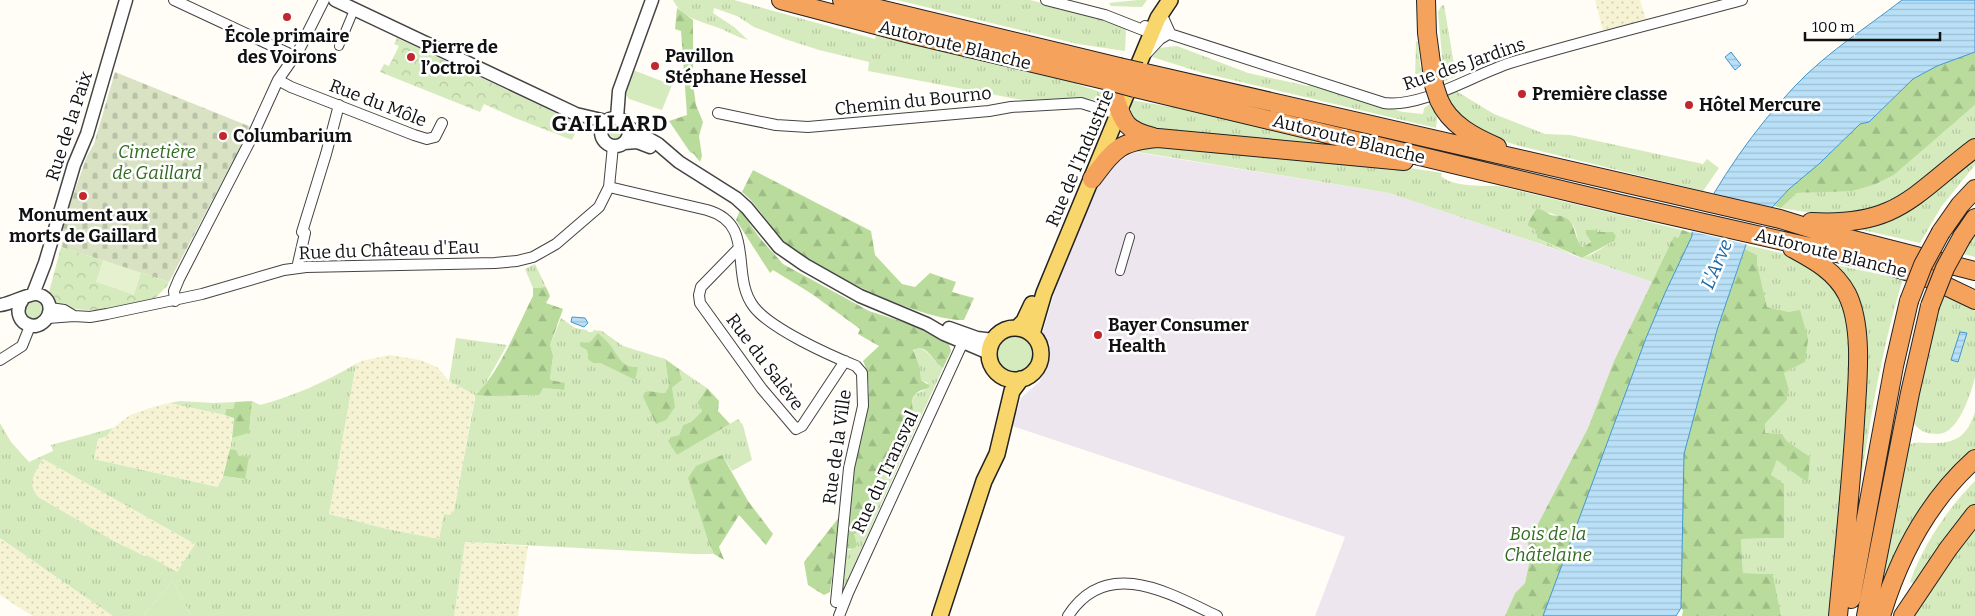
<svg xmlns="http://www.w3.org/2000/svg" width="1975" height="616" font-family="Bitter,serif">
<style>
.industrial{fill:#eee6ef}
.farmland{fill:url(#farmland-dots)}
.grass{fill:url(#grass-tufts);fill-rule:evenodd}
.forest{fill:url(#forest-firs)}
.cemetery{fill:url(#cemetery-stones)}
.park{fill:url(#park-crowns)}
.garden{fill:#d5ebbd}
.pitch{fill:#e6f2cf}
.water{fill:url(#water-rules);stroke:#3f96cf}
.pier{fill:#fffdf5}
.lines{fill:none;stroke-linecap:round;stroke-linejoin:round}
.pedestrian-casing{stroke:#444;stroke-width:10}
.minor-casing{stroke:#444;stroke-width:12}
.tertiary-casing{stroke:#444;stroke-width:15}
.primary-casing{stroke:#222;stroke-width:18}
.motorway-casing{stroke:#222;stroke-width:20}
.pedestrian{stroke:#fff;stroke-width:8}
.minor{stroke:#fff;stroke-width:10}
.tertiary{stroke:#fff;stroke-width:12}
.primary{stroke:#f9d66b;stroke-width:15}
.motorway{stroke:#f5a25d;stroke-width:18}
.motorway-bridge-casing{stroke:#222;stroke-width:20;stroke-linecap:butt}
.motorway-bridge{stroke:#f5a25d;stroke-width:18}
.poi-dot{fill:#c4262e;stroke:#fff;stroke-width:2}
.labels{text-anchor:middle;stroke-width:5;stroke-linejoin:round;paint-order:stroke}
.poi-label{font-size:18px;font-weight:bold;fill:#111;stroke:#fff;text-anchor:start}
.street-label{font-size:18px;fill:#111;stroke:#fff}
.park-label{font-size:18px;font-style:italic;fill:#2f6b1f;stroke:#fff}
.water-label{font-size:19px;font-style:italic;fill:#1768a6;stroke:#fff}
.district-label{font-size:22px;font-weight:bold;letter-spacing:1px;fill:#111;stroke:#fff}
</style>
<defs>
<pattern id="farmland-dots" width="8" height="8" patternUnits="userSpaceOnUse" patternTransform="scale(1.25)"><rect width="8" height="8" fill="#f6f3d4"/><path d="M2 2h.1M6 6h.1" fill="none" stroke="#d2cfb5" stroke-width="1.8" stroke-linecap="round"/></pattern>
<pattern id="grass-tufts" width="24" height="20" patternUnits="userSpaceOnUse" patternTransform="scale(1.25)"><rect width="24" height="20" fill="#d5ebbd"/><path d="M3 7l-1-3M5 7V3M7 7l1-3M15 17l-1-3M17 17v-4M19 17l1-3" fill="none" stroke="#b6c8a1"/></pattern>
<pattern id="forest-firs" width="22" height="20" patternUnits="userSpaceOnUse" patternTransform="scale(1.25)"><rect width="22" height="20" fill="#b9dc9c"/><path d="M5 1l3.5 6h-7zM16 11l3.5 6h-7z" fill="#9ebc85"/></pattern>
<pattern id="cemetery-stones" width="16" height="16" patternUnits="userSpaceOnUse" patternTransform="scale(1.25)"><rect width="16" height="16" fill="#d9e3c4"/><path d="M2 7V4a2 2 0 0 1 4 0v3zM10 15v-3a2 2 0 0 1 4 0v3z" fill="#b9c2a7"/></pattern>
<pattern id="park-crowns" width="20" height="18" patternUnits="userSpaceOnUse" patternTransform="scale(1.25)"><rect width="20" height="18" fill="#d5ebbd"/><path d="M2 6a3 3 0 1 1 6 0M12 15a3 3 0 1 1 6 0" fill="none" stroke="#b6c8a1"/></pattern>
<pattern id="water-rules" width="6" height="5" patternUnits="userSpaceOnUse" patternTransform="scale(1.25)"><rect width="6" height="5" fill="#b9e0f7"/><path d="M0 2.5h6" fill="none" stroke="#9ebfd3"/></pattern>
</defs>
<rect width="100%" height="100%" fill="#fffdf5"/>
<path class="industrial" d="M1134,152L1389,193L1652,282L1614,361L1588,428L1528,543L1529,564L1525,583L1515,593L1505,616H1315L1345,537L1012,426L1021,398L1040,381L1049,352L1050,344L1042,335L1065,256L1088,197L1110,167Z"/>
<path class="farmland" d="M1595,0H1640L1646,19L1603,31Z
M390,355L420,360L437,367L449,381L475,395L454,511L450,515L444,514L439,539L387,529L329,514L356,364L361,361Z
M169,403L234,417L230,449L219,487L94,459L98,439L107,436L113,428L130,415L153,407Z
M43,459L195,544L177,572L147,555L146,556L114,541L40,498L33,490L31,479Z
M0,538L113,616H32L0,595Z
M465,542L528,546L518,616H454Z"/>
<path class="grass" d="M673,0H734L875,39L876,35L1068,81L1109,95L1101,100L1080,98L1033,102L868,71L869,62L819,50L785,39L754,27L737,16L714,8L713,13L734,27L748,40C737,37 729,32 719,28C701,21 682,19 673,0Z
M897,0H1030L1082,13L1126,29L1125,51L1078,44Z
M1444,5L1456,76L1442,82V56L1438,12L1441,6Z
M1416,41L1418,42L1420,66L1427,76L1428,88L1415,80Z
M1177,46L1248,73L1308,86L1312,83L1368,102L1403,112L1423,114L1424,108L1433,102L1438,112L1436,128L1203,73L1152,57L1158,48Z
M1456,91L1494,114L1545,134L1570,135L1703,164L1707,159L1719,168L1703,191L1516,145L1497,139L1473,127L1452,108L1453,106L1446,96Z
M1131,100L1189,110L1338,144L1336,149L1159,133L1130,122Z
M1975,105V138C1934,171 1891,215 1835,214C1817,214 1799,211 1781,208L1797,193H1805L1876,184L1894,175Z
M609 131a7 7 0 1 1 14 0a7 7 0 1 1-14 0Z
M1135,146L1404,167L1442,173L1441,176C1452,187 1484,186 1499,186L1682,230L1678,238L1674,236L1652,282L1582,258L1592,254L1614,241L1613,232L1586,234L1591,242L1583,247C1576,241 1578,237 1575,229C1570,215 1548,214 1536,209L1527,225L1537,231V238L1573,255L1389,193L1138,152Z
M1975,155V165L1941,207L1920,243L1854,228Z
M1975,228V257L1960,253Z
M1746,245L1781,253L1808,265L1837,290L1849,326L1850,375L1845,474L1831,616H1781L1773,574L1743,573L1741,539L1784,538L1771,475L1777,460L1810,457L1787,441L1782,434L1765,433V424L1787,400L1789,389L1784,373L1805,362L1789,312L1767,307L1757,263V255L1745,249Z
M1826,263L1903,279C1877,362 1866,451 1852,537L1861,340Z
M535,264L546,287L533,288L525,269Z
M1941,294L1975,311C1975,329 1975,361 1975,377C1971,394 1958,434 1938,434C1926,434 1919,431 1912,421Z
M561,318L575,328L587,330L588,332H593V330L602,331L623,346L665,359L669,386L665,393L648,391L643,397L650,409L652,416L672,388L682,380L679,369L707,388L697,403L702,411L691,422L683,425L679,435L671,437L677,455L738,419L743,425L752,460L732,471L722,455L709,543L714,554H694L465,542L454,616H191L173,581L143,616H113L0,538V423L11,442L29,462L53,451L51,445L113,428L107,436L98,439L94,459L218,487L223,476L244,479L236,450L230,449L232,438L249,433L252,401L260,405C294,396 325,382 356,364L329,514L387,529L439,539L444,514L450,515L454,511L475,398V395L449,381L456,338L507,345L483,388L475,394L493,396L539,395L543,388L563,390L550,381L553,355L550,345ZM592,339L611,346C616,357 621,363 632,368L635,380L600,363L588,359L587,350ZM43,459L195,544L177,572L147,555L145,556L114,541L40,498C25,484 35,473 43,459Z
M915,348C930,348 931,361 943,368L909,443L904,423L912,419C914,410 910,403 915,394L925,390L928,383L921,380L920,368L913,353Z
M180,401L214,403L235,402L233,409H226L225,415L169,403Z
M1975,412V450L1960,463L1877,605L1907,446C1913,442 1919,442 1926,443C1954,444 1966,439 1975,412Z
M906,449L842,592V579L846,549L850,550L855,541L854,534L861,530L862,510L876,491V480L893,452Z
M1975,481V505L1962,518L1915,584L1910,582C1923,545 1948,508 1975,481Z
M1975,524V616H1910Z"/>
<path class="forest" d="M677,8L693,20V84L696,105L703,122L699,136L702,156L700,162L694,154L690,152L669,121L687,115L681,31L675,29Z
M1975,52V105L1894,175L1876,184L1852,191L1797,193L1781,208L1774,206L1789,189L1820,163L1860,124L1869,122L1913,79L1937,66Z
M753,170L871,231L875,255L902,284L915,287L930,273L956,282L952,292L974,298L964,320C924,322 813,269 784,241C769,226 759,206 742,192Z
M1536,209C1542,209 1546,212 1551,215C1555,216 1560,215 1564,217C1577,222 1573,239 1583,247L1591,242L1586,234V230H1593L1597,232H1613L1616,236L1614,241L1582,258L1537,238V231L1527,225Z
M740,210L759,237L783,264L869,311L928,330L948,340L951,351L943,368C932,362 928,342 913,350L920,368L921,380L930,386C926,390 923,389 918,392C909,397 913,408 914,416L912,419L904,423L909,443L906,449L893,452L876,480C878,498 864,499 861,516L865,521L861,530L854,534L857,545L855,548L846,549C848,522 849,494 853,468C859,436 878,392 863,361L879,346L858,334L860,329L812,294L773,270L770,273L736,220Z
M1682,230L1692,233V236L1665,293L1646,338L1543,616H1505L1515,593L1525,583L1529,564L1528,543L1588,428L1614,361L1674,236L1678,238Z
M1745,249L1757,255V263L1767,307L1789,312L1800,310L1808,339L1805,362L1784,373L1789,389L1787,400L1765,424V433L1782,434L1787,441L1810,457L1808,483L1777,460L1771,475L1784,484V538L1741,539L1743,573L1773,574L1781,616H1682L1683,610L1681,608L1684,454L1717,330Z
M546,287L550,296L546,303L563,309L550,345L553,355L550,380L565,383L564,390L543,388L539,395L493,396L475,395C499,374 518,325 533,296V288Z
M598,333C602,337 607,341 610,345C619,356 621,368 638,367L635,380L600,363H593L588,359L587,350L580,346V342L589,343Z
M665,359L679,369L682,380L672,388L675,407L666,420L656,424L643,397L644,393L648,391L665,393L669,386Z
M707,388L719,401L718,411L730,424L677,455L668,441L671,437L679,435L683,425L691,422L702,411L697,403Z
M252,401L249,433L232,438L234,418L225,415L226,409H233L235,402Z
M230,449L236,450L239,456L249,457L245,479L223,476Z
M722,455L748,501L773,534L766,545L739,515L719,547L724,560L714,554L709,543L688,478L696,466Z
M840,516L830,592L824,595L808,585L804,562Z"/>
<path class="cemetery" d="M115,72L251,127L169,282L61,247L65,232L61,230L87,156L94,144Z"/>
<path class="park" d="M397,38L579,124L572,140L515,118L484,104L480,112L380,72L384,64L389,66L399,46L394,44Z
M61,247L169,282L167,286L154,299L98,310H85L60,307L56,304L49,292Z"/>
<path class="garden" d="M1138,0H1147L1142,7L1111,6L1109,3Z
M633,70L672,85L662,110L629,99L625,93Z
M24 310a10 10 0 1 1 20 0a10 10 0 1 1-20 0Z
M995 354a20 20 0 1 1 40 0a20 20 0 1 1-40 0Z
M173,581L191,616H143Z"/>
<path class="pitch" d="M103,260L141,273L134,295L96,282Z"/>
<path class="water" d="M1902,0H1975V52L1937,66L1913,79L1869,122L1860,124L1820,163L1789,189L1751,230L1717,330L1684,454L1681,608L1676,616H1543L1646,338L1665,293L1692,236V233C1719,180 1754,129 1795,86C1826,53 1866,28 1902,0Z
M1731,52L1741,65L1735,70L1725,57Z
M572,317L585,318L588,323L584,327L571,322Z
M1960,332L1967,333L1958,362L1951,360Z"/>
<path class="pier" d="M1710,193L1775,208L1754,231L1749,245L1690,231Z"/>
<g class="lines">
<defs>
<path id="pedestrian" d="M339,46L354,10
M1120,271L1130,237"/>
<path id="minor" d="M174,0L294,56
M1046,0L1105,15L1143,30L1150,29
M1145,26L1384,103C1422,108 1473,75 1510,63C1586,40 1665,21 1742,0
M1147,53L1160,39L1170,33L1161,13
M278,80L291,87L414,135L427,139L435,137L442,123
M718,113L776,125L808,127L989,111L1011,107L1081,103L1110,112
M609,187L707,210C757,224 729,275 754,307C771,329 829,355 856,366L862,373L863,406L849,468L836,602
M739,248L701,287L699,295L700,303L762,389L796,429L802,426L845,361
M297,268L305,233L302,232L326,154L339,105
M175,301L174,291L179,279L252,137L278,80L299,50L324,0
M50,308L64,310L74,316
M48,318L74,316L90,317L107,314L202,294L284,270L306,267L495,263L517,261L533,257L556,244L599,207L609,187L613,146
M0,360L22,346L30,326
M839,616L848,593L963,342
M1068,616C1106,556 1169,593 1217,616"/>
<path id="tertiary" d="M335,0L576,114L606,121
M601 132a14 14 0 1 1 28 0a14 14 0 1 1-28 0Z
M617,118L619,91L652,0
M628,127L658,144L679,162L736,198L747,208L779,247L805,265L860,296L927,324L944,334L989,353
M624,143L637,142L650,147
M33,294L45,263L74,165L87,134L126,0
M0,305C11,304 29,293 37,294C56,298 52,323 35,326C19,325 14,311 23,299
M949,328L977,338L993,340"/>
<path id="primary" d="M1017,328L1024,321L1032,304
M989 354a26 26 0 1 1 52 0a26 26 0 1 1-52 0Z
M1032,334L1044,293L1140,61L1158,18L1170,0
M940,616L984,481L997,454L1012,391L1021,379"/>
<path id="motorway" d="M781,0L914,35L1113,82
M842,0L1119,67
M1426,0L1427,33L1434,85
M1141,72L1780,219L1822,232L1975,271
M1135,88L1620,204L1881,263L1931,279L1975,300
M1115,98C1124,124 1126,130 1153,137
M1439,100C1450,125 1474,137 1497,147
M1092,179C1114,150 1119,141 1158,138L1404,161
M1811,222C1897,227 1913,195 1975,148
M1941,232L1960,205L1975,189
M1962,237L1975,218
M1792,248C1814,260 1835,271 1847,294C1864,328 1857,385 1855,422C1851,487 1844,551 1838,616
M1851,599L1894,366L1909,301
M1866,616L1910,393L1930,306
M1881,616C1899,556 1928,501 1975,459
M1903,616L1948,549L1975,514"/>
</defs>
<use href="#pedestrian" class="pedestrian-casing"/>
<use href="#minor" class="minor-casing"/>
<use href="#tertiary" class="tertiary-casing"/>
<use href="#primary" class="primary-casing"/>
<use href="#motorway" class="motorway-casing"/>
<use href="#pedestrian" class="pedestrian"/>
<use href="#minor" class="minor"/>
<use href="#tertiary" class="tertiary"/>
<use href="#primary" class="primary"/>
<use href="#motorway" class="motorway"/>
<defs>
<path id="motorway-bridge" d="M1119,67L1141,72
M1113,82L1135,88
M1434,85L1439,100
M1909,301L1923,265L1941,232
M1930,306L1945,268L1962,237"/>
</defs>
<use href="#motorway-bridge" class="motorway-bridge-casing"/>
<use href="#motorway-bridge" class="motorway-bridge"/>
</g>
<g class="poi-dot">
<circle cx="287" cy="17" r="5"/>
<circle cx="411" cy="57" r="5"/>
<circle cx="655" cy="66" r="5"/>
<circle cx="1522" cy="94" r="5"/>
<circle cx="1689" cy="105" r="5"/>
<circle cx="223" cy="136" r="5"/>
<circle cx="83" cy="196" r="5"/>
<circle cx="1098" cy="335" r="5"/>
</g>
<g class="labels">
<g class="poi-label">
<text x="287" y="42" text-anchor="middle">École primaire<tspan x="287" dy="21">des Voirons</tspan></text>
<text x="421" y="53">Pierre de<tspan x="421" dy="21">l’octroi</tspan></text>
<text x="665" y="62">Pavillon<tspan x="665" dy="21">Stéphane Hessel</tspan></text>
<text x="1532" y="100">Première classe</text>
<text x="1699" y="111">Hôtel Mercure</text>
<text x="233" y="142">Columbarium</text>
<text x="83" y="221" text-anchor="middle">Monument aux<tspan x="83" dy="21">morts de Gaillard</tspan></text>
<text x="1108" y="331">Bayer Consumer<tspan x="1108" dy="21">Health</tspan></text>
</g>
<g class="street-label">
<text transform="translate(955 45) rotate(14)" y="6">Autoroute Blanche</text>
<text transform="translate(1464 64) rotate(-19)" y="6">Rue des Jardins</text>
<text transform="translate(913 101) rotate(-6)" y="6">Chemin du Bourno</text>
<text transform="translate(378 103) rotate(21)" y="6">Rue du Môle</text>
<text transform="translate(69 126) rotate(-72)" y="6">Rue de la Paix</text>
<text transform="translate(1349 139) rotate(14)" y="6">Autoroute Blanche</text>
<text transform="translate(1080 158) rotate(-67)" y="6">Rue de l'Industrie</text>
<text transform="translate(389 250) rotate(-2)" y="6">Rue du Château d'Eau</text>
<text transform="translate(1831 253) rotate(14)" y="6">Autoroute Blanche</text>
<text transform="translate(765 362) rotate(53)" y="6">Rue du Salève</text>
<text transform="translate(837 447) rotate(-82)" y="6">Rue de la Ville</text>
<text transform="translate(885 472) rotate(-65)" y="6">Rue du Transval</text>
</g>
<g class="park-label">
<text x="157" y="158">Cimetière<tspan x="157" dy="21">de Gaillard</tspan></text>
<text x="1548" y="540">Bois de la<tspan x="1548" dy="21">Châtelaine</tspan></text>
</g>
<g class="water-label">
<text transform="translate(1716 264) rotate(-67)" y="7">L'Arve</text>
</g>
<g class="district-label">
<text x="610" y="131">GAILLARD</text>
</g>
</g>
<path d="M1805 32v8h135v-8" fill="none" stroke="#111111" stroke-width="2.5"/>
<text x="1812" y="32" font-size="15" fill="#111111" stroke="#ffffff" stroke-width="4" paint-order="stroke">100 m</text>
</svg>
